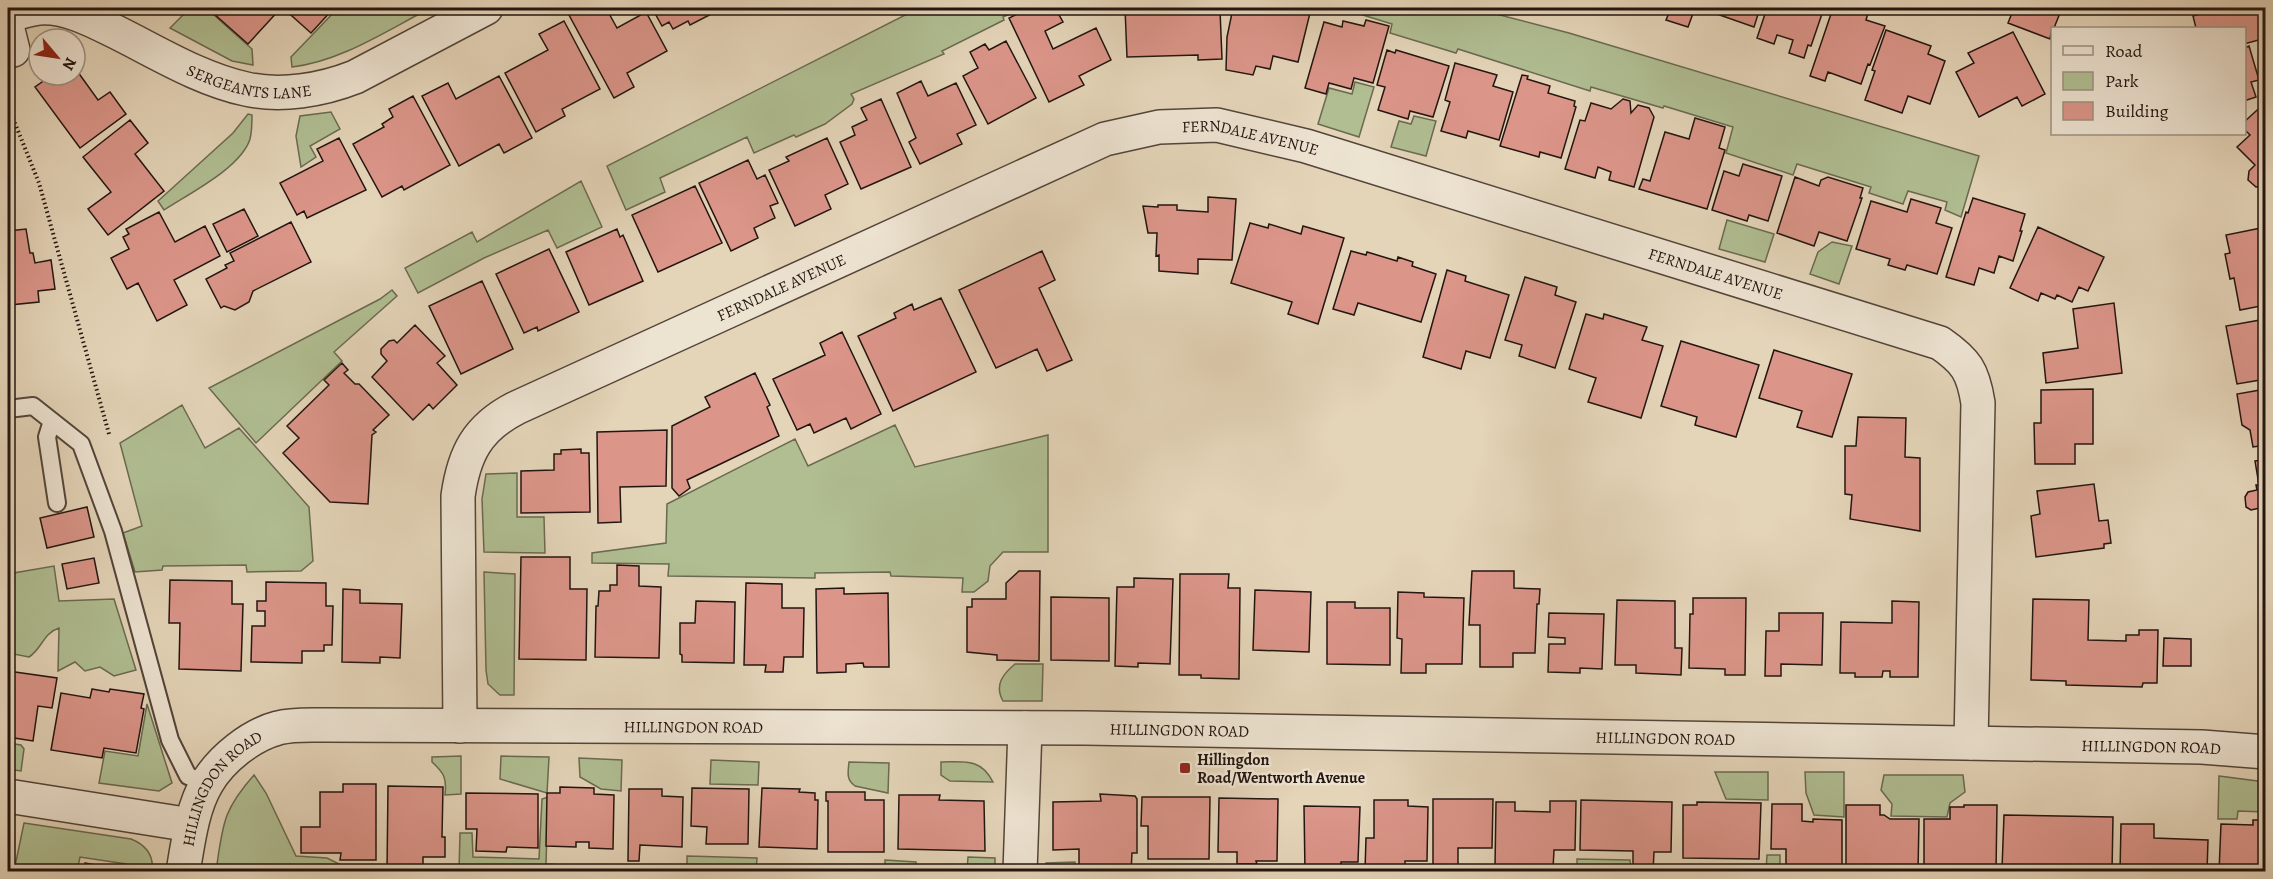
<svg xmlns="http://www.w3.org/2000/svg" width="2273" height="879" font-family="Alegreya,serif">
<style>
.green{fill:#b0be92;stroke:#6a6a51;stroke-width:1.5}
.building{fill:#db9589;stroke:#231510;stroke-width:1.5}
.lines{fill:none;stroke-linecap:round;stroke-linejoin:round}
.service-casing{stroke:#53453a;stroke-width:20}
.minor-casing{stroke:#53453a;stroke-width:36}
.path{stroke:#231510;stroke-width:4;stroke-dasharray:1.5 3;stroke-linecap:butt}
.service{stroke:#ede3d1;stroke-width:16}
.minor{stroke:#ede3d1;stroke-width:33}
.poi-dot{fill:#8f2418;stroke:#ede3d1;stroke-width:2}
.labels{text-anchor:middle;stroke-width:5;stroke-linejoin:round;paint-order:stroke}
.street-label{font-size:16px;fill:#231510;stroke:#ede3d1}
.poi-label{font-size:16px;font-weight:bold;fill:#231510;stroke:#ede3d1;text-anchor:start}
</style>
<rect width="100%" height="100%" fill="#e4d4b8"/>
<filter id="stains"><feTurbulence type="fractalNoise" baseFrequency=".00333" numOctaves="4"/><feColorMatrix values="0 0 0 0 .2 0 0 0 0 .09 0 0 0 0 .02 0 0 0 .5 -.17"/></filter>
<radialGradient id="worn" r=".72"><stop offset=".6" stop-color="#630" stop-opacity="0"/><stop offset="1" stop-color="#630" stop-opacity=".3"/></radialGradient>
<path class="green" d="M190,8H206L252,49L253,65L232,61L170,28Z
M338,8H424L427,10C384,32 341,61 292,67L291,57Z
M919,8H1023L1003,17L1004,20L942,51L944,54L851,94L854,99L852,104L825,124L796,137L794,135L754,153L747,137L660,178L665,192L626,210L607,166Z
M1340,8H1473L1569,33L1979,156L1961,217L1945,210L1947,202L1908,191L1903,204L1869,193L1871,187L1797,164L1793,175L1726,153L1733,127L1664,106L1663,108L1591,87L1590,91L1458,49L1456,53L1390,33L1392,24Z
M1355,82L1374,87L1359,137L1318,124L1329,88L1352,94Z
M331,112L340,129L310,146L316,157L301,167L296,136L300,116Z
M248,114L252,115C252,123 252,131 250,139C241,168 188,194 164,210L158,201L233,133Z
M1414,116L1436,121L1426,156L1391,147L1399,121L1411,124Z
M581,181L602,227L557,248L548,230L484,258L418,293L405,268L472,232L477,242Z
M1727,220L1774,234L1765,262L1719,249Z
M1832,242L1852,246L1839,284L1810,274L1818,252Z
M392,290L397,296L334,352L342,361L256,443L209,388L380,299Z
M182,405L205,448L239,428L309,507L313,561L301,571L247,572L246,565L163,566L162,570L135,572L123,533L142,526L120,443Z
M895,425L915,467L1048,435V552H1003L990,566L988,581L974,592H962L963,578L891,576L890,572L815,573V578L668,576L669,564L592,563V553L666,543L667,504L795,439L808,466Z
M517,473V517H544L545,553L484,552L482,499L486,474Z
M54,566L59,601L114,599L136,670L114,676L100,667L85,671L75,662L58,671L59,628C43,633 42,649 29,657L8,653V574Z
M484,572L515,574L514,695H500L488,684L486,670Z
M1015,664H1043L1042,701H1003C994,685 1003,674 1015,664Z
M147,704L172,783L159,791L99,783L105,751L138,756Z
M8,743L21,745L24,749L21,771L8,769Z
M461,756V794L445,795C447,778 444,773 432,762V757Z
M501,756L549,757L547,793L500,779Z
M579,758L622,760L621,791L601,789L580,777Z
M711,760L759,762L758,785L710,784Z
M849,762L889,763L888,793L855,786C846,780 848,772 849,762Z
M941,762C965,762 981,758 993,782L950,781L941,775Z
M1715,772H1768V800L1726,799Z
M1805,772H1844V817L1814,815L1806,793Z
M254,775L266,793L296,856L327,858L341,865H381V871H216C223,825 222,811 254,775Z
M1884,775H1963L1965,792L1950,803L1947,817L1891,816L1892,804L1881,790Z
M2219,776L2265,782V812L2238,811L2237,819H2218Z
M548,797L546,864L666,871L459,872L460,833H472L473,857L539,859L542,799Z
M24,823L131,839C146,845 154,855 152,871H125L126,864L80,857L77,871H14Z
M1767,855H1780V871H1766Z
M687,856L757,858L756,871H687Z
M968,857L995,858V871H967Z
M1577,859L1630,860L1631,871H1577Z
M885,860L916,862V871H885Z
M1075,862L1076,871H1046V863Z
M1215,867L1291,868L1290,871H1215Z"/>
<path class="building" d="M218,8H281L248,44L213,13Z
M283,8H332L333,9L311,33Z
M582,8H606L617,28L646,12L667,51L627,73L634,87L614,98L569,15Z
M652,8H723L690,25L688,21L673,29L669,22L662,26Z
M1030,8H1055L1063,22L1045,31L1053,49L1096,28L1111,60L1079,76L1084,85L1049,102L1009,18Z
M1125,8H1201V11L1220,10L1222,59L1198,60V55L1127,57Z
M1233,8H1308L1311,9L1298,62L1273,56L1270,69L1256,66L1253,75L1226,70L1227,37Z
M1639,8H1658L1656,13Z
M1671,8H1695L1688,27L1666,20Z
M1716,8H1760L1754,27L1714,13Z
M1767,8H1824L1811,46L1808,45L1804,58L1789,53L1793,40L1777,35L1774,44L1757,38Z
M1833,8H1852L1868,13L1866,20L1885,26L1870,65L1868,64L1861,84L1828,72L1825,81L1810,76Z
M2014,8H2062L2054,28H2052L2050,39L2008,23Z
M2217,8H2266V38L2244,44V28H2196L2193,16L2217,9Z
M1366,20L1389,26L1373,83L1354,78L1351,89L1329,83L1326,94L1305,88L1324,22L1342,27L1343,21L1364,26Z
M564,21L600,89L562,109L565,116L536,132L505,73L548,50L539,34Z
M1886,30L1931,46L1928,54L1945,61L1930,104L1908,96L1902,113L1865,100L1875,71L1872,70Z
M2013,32L2045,94L2022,106L2017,97L1979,117L1956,72L1974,63L1968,53Z
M1006,41L1036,98L988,124L963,76L978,68L970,52L985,44L989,50Z
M2249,46L2259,80L2251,82L2256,97L2244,101V48Z
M1387,50L1395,53L1396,50L1449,66L1433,117L1410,111L1408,119L1378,110L1385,87L1377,85Z
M1455,63L1497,75L1493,86L1513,92L1499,140L1468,131L1466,138L1441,131L1450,102L1445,100Z
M75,68L98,100L110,92L126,114L80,148L35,87L52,75H75Z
M1522,75L1528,76L1527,79L1550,86L1548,93L1575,101L1574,106L1576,107L1561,158L1540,152L1539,157L1500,146Z
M499,76L532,138L504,153L499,144L459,166L422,96L448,83L456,99Z
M921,81L928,96L956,83L976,125L957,134L962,144L920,164L909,142L916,138L897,93Z
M413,96L450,165L404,190L402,186L382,197L353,144L384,127L382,124L393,117L389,109Z
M881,99L911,167L861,189L840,142L855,135L852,127L867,120L861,108Z
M1623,99L1630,101L1631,113L1638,105L1649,108L1654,117L1634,187L1609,180L1611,172L1598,167L1595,178L1565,169L1580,120L1585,121L1591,103L1611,109Z
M2266,102V186L2256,187L2248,180L2249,171L2255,165L2237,147L2250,135L2244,129V122Z
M1695,118L1725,127L1719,148L1725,150L1707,209L1639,189L1643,179L1650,181L1665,132L1689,139Z
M130,120L148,143L135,154L164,191L108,235L88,209L111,192L83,157Z
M339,138L366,190L307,218L304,211L297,215L280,183L323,161L317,149Z
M827,138L848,184L825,195L831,209L795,226L769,170L789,161L786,157Z
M748,160L757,179L765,175L778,203L770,206L775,218L754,228L758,238L731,251L699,183Z
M1743,164L1782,176L1768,221L1749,215L1747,221L1712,210L1724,171L1739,176Z
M1795,177L1819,186L1821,180L1828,177L1863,188L1860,198H1862L1847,241L1819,232L1814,246L1777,233Z
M695,186L722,243L658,272L632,215Z
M1208,197L1236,199L1232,260L1198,259V274L1159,271V255L1156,256L1157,233H1148L1143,206L1158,207V205H1177V210L1208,212Z
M1973,198L2025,214L2020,231H2022L2013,261L1999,256L1994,273L1979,268L1974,285L1946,277L1966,212L1968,213Z
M1911,199L1941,208L1936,223L1952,228L1937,274L1907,265L1905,270L1888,265L1890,259L1856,249L1871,201L1907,212Z
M244,209L258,236L227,252L213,224Z
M159,212L175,242L205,226L220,256L174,280L187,305L157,321L138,283L127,289L111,258L129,249L123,237L129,234L126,229Z
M291,222L311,262L253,291L249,302L235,310L224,306L221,308L206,279L227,268L225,265L234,261L230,253Z
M1250,223L1268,228L1269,224L1301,234L1303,226L1344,238L1318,324L1288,314L1292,302L1231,283Z
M2038,227L2104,257L2088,291L2079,287L2072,302L2057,295L2055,299L2041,293L2038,301L2010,288Z
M2266,227V305L2240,310L2234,278L2230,279L2225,254L2230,253L2226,235Z
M26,229L30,253H33L35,263L51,260L55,289L38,291L39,302L10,305L12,313L8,314V231Z
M617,229L620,237L623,235L643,281L589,305L566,252Z
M549,249L579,312L538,331L537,327L524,333L496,274Z
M1042,251L1055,280L1039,288L1072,360L1047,371L1037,349L996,368L959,290Z
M1351,251L1366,255L1367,252L1397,261L1398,257L1413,262L1412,266L1436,274L1421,322L1358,303L1354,315L1333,309Z
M1447,270L1466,276L1465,281L1509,295L1490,358L1466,351L1461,369L1423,357Z
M1525,277L1557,287L1555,295L1576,302L1555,368L1519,356L1522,345L1505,340Z
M482,281L513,349L461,374L429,306Z
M941,298L976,372L893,411L858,336L896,318L894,313L912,304L914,310Z
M2114,303L2122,373L2046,383L2043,353L2078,348L2073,309Z
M1586,314L1603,319L1604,314L1647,327L1642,340L1663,346L1641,418L1588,402L1596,378L1569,369Z
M2266,319V379L2237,384L2226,326Z
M415,325L445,356L437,363L457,385L433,409L429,404L413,420L372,377L387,361L381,354V349L389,341L394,340L397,343Z
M842,332L881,414L851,429L846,418L814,433L810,424L797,430L773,379L825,355L820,343Z
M1681,341L1759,365L1736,437L1695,425L1697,417L1661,406Z
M1774,350L1852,374L1832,437L1797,427L1802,411L1759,398Z
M342,363L348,370L344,373L355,384H359L389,415L373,430L376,432L372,435L368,504L330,502L283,453L299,438L287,426L329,385L324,380Z
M755,373L770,405L767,407L779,436L687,480L690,488L679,496L672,488V426L710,407L705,397Z
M2093,389V444H2075V464H2035L2034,423H2041V390Z
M2266,389V445L2253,447L2250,430L2242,425L2237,394Z
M1858,417L1906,418L1905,457L1920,458V531L1850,519L1852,495L1845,494V446H1856Z
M667,430L666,486L620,487L621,522L598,523L597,432Z
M581,449V453H589L590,512L521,513V471L554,470V454H561V450Z
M2266,460V512L2261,513L2260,508L2251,510L2246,507L2245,497L2248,492L2257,490L2256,485H2259L2255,461Z
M2094,484L2099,521L2108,520L2111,543L2104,544V548L2036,557L2031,516L2040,514L2037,491Z
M87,507L94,537L47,548L40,518Z
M521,557H570V589H587L586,660L519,659Z
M94,558L99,583L67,589L62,564Z
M617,565L639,566V586L661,587L659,658L595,657L596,606H598L599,591H610V585H617Z
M1019,571H1040L1039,661L997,660V655L967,652V607H972V599H1006V583Z
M1472,571H1514V588L1540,589L1539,604H1537L1535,653H1513V667H1480V625H1469Z
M1180,574H1229L1228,588H1240L1239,679L1201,678V675H1179Z
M1134,578L1173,579L1170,664L1138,663V667L1115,666L1117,587H1134Z
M170,580L232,581V604H243L241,671L179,669L180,623H169Z
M266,582L326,583V606H333L332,645H324V651H302V663L251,662L252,626H265V611H257V601H266Z
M746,583L782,584V608H804L803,657H784L783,672H765L766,665H744Z
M844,588V594L888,593L889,667H864L863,663L846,664V672L817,673L816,589Z
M343,589L360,590V603L402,604L400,658L380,657V663L342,662Z
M1255,590L1311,592L1309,652L1253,650Z
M1398,592L1424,593V597L1464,598L1462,664H1426V673H1401L1402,639L1397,638Z
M1051,597L1109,598V661L1051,660Z
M1693,598H1746L1745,675H1725V669L1689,668L1690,614H1693Z
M2033,599L2089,600L2088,640L2126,641V635H2139V630H2158L2157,683H2143L2142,687L2066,685V681L2031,680Z
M1617,600L1675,601V648H1682L1681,675L1636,673V665H1615Z
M696,601L735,602L734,663L682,662V655L680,654V623H695Z
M1892,601L1919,602L1918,677H1890V671H1883L1882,677H1855V673H1840L1841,622L1892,623Z
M1327,602H1355V608H1390V665L1327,664Z
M1549,613L1604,614L1602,669L1580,668V673L1548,672L1549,644H1565V638L1548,637Z
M1779,613H1823L1822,665L1781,664V676H1765L1766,631H1779Z
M2164,638L2191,639V666H2163Z
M8,671L57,678L52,708L38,706L33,741L8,737Z
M92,689L109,692L110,689L144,694L141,708L144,709L136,753L104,748L102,758L51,750L61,693L90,698Z
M343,784H376V860H340L341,853H301V827H320V792H343Z
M388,786L443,787L442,837H445V857H423V872H387Z
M560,787L594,788V794L614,795L613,849L589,848V842H576V847L546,846L547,793H560Z
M692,788L749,789L748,844H706L707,827L691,826Z
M762,788L800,789L799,792L815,793V800H818L817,849L759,847Z
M629,789H662V796L683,797L682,847L640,845L639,861H628Z
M826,792H865V800H884V852H828V801H826Z
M466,793L538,794V848L507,847L506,852L476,851L477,829H466Z
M1100,794L1135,796L1137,799V853H1132L1131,872H1079V849L1053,850V802L1101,801Z
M899,795H940L939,800L984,801L985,851L898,849Z
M1142,797H1210L1209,859H1148V826H1141Z
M1219,798L1278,799L1277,861H1256L1257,864H1237V852H1218Z
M1433,799H1493L1492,848H1458V872H1433Z
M1374,800H1408V806L1428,807L1427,861H1405V872L1365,871L1366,838H1374Z
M1581,800L1672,802L1671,852H1654L1653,872H1633V851L1580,850Z
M1550,801H1576L1575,850H1554L1553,869L1495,868L1496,802H1515V811L1550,812Z
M1697,802L1761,803L1759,859L1683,858V805H1697Z
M1772,804H1802V821L1813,822V819L1842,820V872H1786V849H1771Z
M1846,805H1880V815H1884L1890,819H1919L1918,872H1846Z
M1964,805H1997L1996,872H1924V819H1950V807H1964Z
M1304,806L1360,807L1358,862H1341V872H1305Z
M2004,815L2113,817L2112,872H2049L2002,869Z
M2253,820H2266V867L2260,866V872H2219L2221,824L2253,825Z
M2121,824H2154V838L2208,840L2207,872H2120Z
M85,863L123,870L122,872H83Z"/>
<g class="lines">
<defs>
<path id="service" d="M8,409L33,406L81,444L113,531L170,740L188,776L207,783
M52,421L47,437L57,503"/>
<g id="minor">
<path id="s1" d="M8,16C17,13 28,9 39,8C64,6 90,19 112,30C155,51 199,79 246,89C281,97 322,90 355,77L486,8"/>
<path d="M8,30L13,50"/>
<path id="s2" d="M460,726L458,496C464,454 477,428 516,408L1105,139L1159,127L1217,125L1306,146L1940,343C1966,361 1973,371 1978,403L1971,743"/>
<path d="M8,796L191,825"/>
<path id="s3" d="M183,872C188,843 192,808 207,783C221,759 251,735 278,728C292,724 309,725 324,725L1085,728L2202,747L2266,752"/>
<path d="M1020,872L1025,728"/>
</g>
</defs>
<use href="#service" class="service-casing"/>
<use href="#minor" class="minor-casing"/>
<path class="path" d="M8,106L39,183L109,434"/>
<use href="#service" class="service"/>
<use href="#minor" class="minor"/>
</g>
<rect class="poi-dot" x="1179" y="762" width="12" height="12" rx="3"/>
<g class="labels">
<g class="street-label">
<text dy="6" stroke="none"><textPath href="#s1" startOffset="258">SERGEANTS LANE</textPath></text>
<text dy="6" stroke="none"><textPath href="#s2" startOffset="1136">FERNDALE AVENUE</textPath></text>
<text dy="6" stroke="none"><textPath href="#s2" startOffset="1622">FERNDALE AVENUE</textPath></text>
<text dy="6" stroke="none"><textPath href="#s2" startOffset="632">FERNDALE AVENUE</textPath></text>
<text dy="6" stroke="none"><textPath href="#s3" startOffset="600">HILLINGDON ROAD</textPath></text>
<text dy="6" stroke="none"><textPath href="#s3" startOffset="1086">HILLINGDON ROAD</textPath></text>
<text dy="6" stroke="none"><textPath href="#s3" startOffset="1572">HILLINGDON ROAD</textPath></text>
<text dy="6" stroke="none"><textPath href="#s3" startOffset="2058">HILLINGDON ROAD</textPath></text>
<text dy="6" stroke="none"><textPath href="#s3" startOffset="96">HILLINGDON ROAD</textPath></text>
</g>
<g class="poi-label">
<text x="1197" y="765">Hillingdon<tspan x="1197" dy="18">Road/Wentworth Avenue</tspan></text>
</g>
</g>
<rect width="2273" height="879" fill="none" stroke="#e4d4b8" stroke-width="30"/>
<rect x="9" y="9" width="2255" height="861" fill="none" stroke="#231510" stroke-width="3"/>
<rect x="15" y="15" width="2243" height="849" fill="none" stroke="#231510" stroke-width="1.5"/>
<rect x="2051" y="27" width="195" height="108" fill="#ede3d1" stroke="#9c9184" stroke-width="1.5"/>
<rect x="2063" y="46" width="30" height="9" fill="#ede3d1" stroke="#9c9184" stroke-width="1.5"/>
<text x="2105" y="57" font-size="18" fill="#231510">Road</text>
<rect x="2063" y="72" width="30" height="18" fill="#b0be92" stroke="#9c9184" stroke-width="1.5"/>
<text x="2105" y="87" font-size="18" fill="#231510">Park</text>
<rect x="2063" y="102" width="30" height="18" fill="#db9589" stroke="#9c9184" stroke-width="1.5"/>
<text x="2105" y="117" font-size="18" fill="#231510">Building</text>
<g transform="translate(57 57) rotate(119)"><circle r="28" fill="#ede3d1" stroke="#9c9184" stroke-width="1.5"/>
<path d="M0-4.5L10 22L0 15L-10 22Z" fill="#8f2418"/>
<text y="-9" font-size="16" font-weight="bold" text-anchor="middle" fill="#231510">N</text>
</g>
<rect width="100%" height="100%" filter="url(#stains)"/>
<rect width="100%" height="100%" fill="url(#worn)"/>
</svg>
